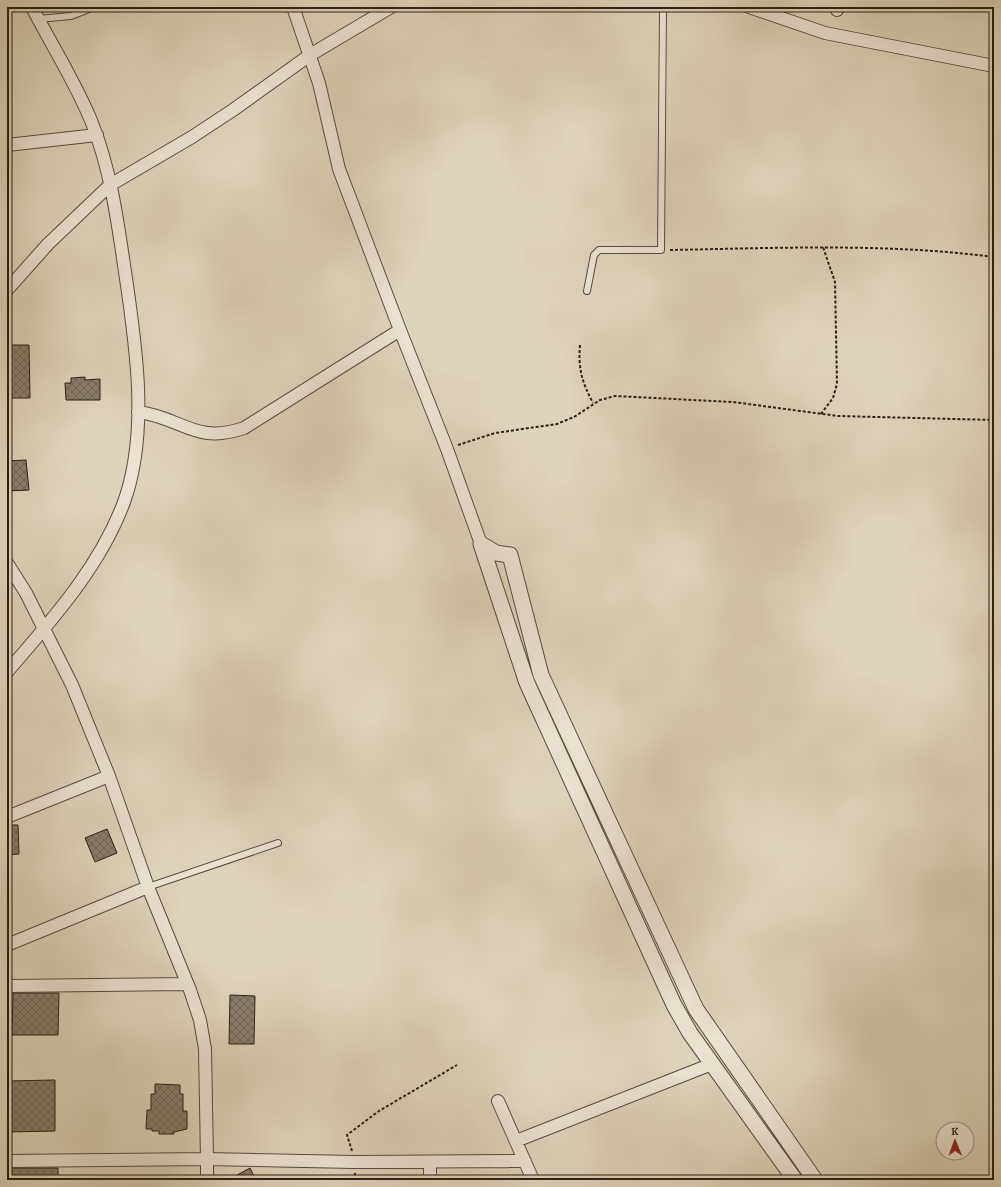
<svg xmlns="http://www.w3.org/2000/svg" width="1001" height="1187" font-family="Alegreya,serif">
<style>
.building{fill:url(#building-cross-hatch);stroke:#281f14}
.lines{fill:none;stroke-linecap:round;stroke-linejoin:round}
.service-casing{stroke:#564c3e;stroke-width:8}
.minor-casing{stroke:#564c3e;stroke-width:14}
.tertiary-casing{stroke:#564c3e;stroke-width:17}
.path{stroke:#281f14;stroke-width:2;stroke-dasharray:3 2;stroke-linecap:butt}
.service{stroke:#eae3d2;stroke-width:6}
.minor{stroke:#eae3d2;stroke-width:12}
.tertiary{stroke:#eae3d2;stroke-width:15}
</style>
<defs>
<pattern id="building-cross-hatch" width="8" height="8" patternUnits="userSpaceOnUse"><rect width="8" height="8" fill="#877d6a"/><path d="M0 0l8 8M0 8l8-8" fill="none" stroke="#6e6656"/></pattern>
</defs>
<rect width="100%" height="100%" fill="#ded4ba"/>
<filter id="stains"><feTurbulence type="fractalNoise" baseFrequency=".005" numOctaves="4"/><feColorMatrix values="0 0 0 0 .2 0 0 0 0 .09 0 0 0 0 .02 0 0 0 .5 -.17"/></filter>
<radialGradient id="worn" r=".72"><stop offset=".6" stop-color="#630" stop-opacity="0"/><stop offset="1" stop-color="#630" stop-opacity=".3"/></radialGradient>
<path class="building" d="M7,345H29L30,398H7Z
M85,377V380L100,379V400H66L65,383H71V378Z
M26,460L29,490L7,491V461Z
M7,825H18L19,854L7,855Z
M107,829L117,853L95,862L85,838Z
M13,993H59L58,1035H12Z
M230,995L255,996L254,1044H229Z
M55,1080V1131L8,1132V1081Z
M155,1084L180,1085V1094H183V1111H187V1129L174,1132V1134H159V1131H152V1129H146L147,1110H151V1094H155Z
M7,1168H58V1180H7Z
M250,1168L256,1180H228Z"/>
<g class="lines">
<defs>
<path id="service" d="M38,19L71,16L94,7
M587,291L594,255L599,250H661L663,7
M148,887L278,843"/>
<path id="minor" d="M293,7L319,83L339,169L400,330L447,449L481,544
M749,7L825,33L994,66
M837,7V10
M7,145L97,135
M7,290L48,244L110,185L192,137L233,110L310,55L391,7
M138,412C181,417 195,445 244,428L400,330
M7,563L26,593L72,685L109,776L7,817
M7,672C51,621 100,567 124,502C150,430 135,339 124,265C117,217 110,168 92,123C76,83 52,46 32,7
M109,776L148,887L190,990L200,1020L205,1049L207,1159L354,1162L525,1161
M7,945L148,887
M7,986L187,984
M498,1101L533,1180
M516,1141L712,1064
M7,1161L207,1159V1180
M430,1162V1180"/>
<path id="tertiary" d="M481,544L496,553L510,555L541,675L696,1009L815,1180
M481,544L527,683L674,1005L690,1033L795,1180"/>
</defs>
<use href="#service" class="service-casing"/>
<use href="#minor" class="minor-casing"/>
<use href="#tertiary" class="tertiary-casing"/>
<path class="path" d="M670,250C778,248 887,243 994,257
M580,345C578,369 582,382 593,403
M821,414L833,398L837,384L835,282L823,247
M458,445L495,433L557,424L574,417L600,400L615,396L733,402L838,416L994,420
M352,1151L347,1135L379,1111L457,1065
M355,1173V1180"/>
<use href="#service" class="service"/>
<use href="#minor" class="minor"/>
<use href="#tertiary" class="tertiary"/>
</g>
<rect width="1001" height="1187" fill="none" stroke="#ded4ba" stroke-width="24"/>
<rect x="8" y="8" width="985" height="1171" fill="none" stroke="#281f14" stroke-width="2"/>
<rect x="12" y="12" width="977" height="1163" fill="none" stroke="#281f14"/>
<g transform="translate(955 1141) rotate(359)"><circle r="19" fill="#eae3d2" stroke="#9c9586"/>
<path d="M0-3L7 15L0 10L-7 15Z" fill="#8f2418"/>
<text y="-6" font-size="11" font-weight="bold" text-anchor="middle" fill="#281f14">K</text>
</g>
<rect width="100%" height="100%" filter="url(#stains)"/>
<rect width="100%" height="100%" fill="url(#worn)"/>
</svg>
